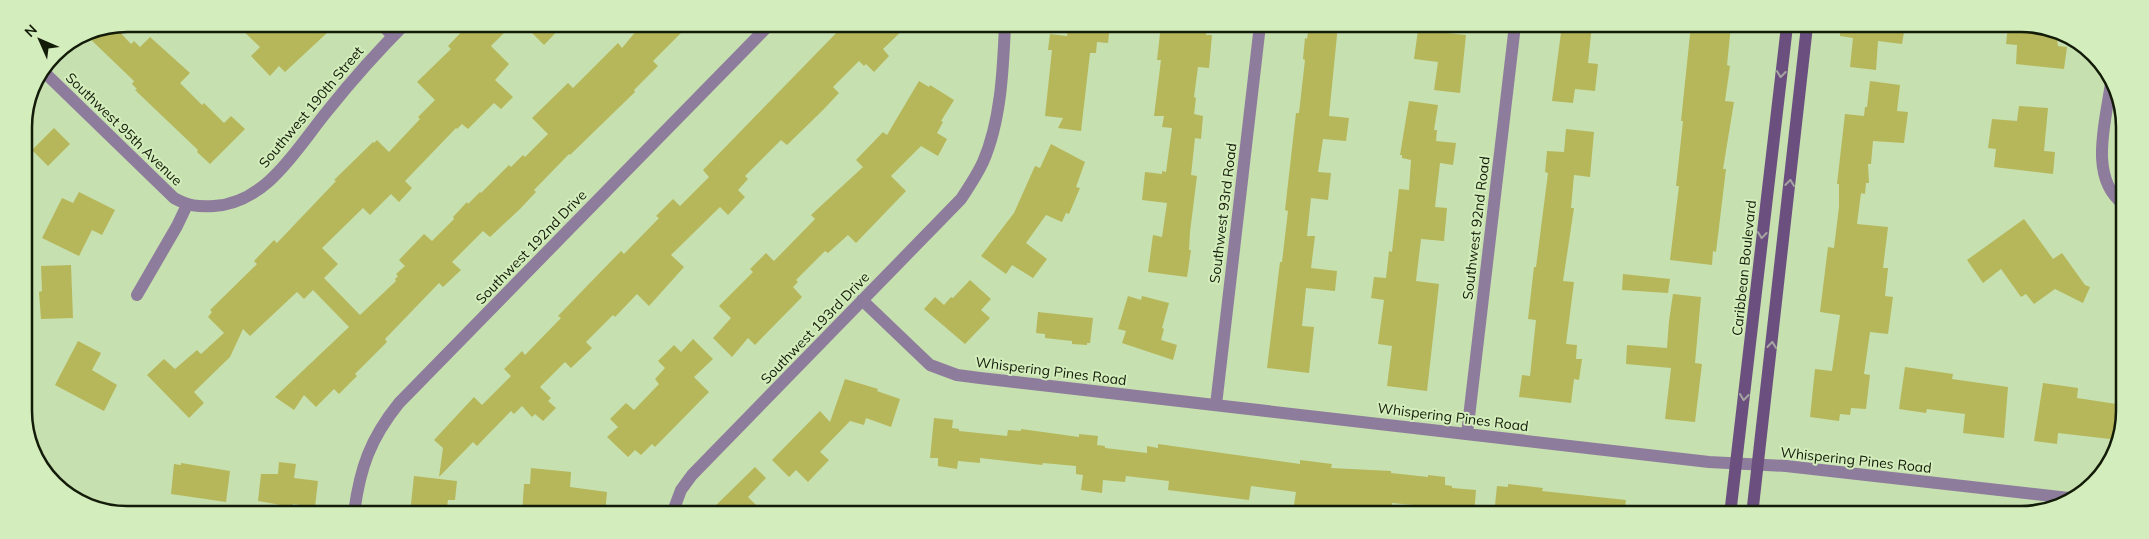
<svg xmlns="http://www.w3.org/2000/svg" width="2149" height="539" font-family="Mulish,sans-serif">
<style>
.building{fill:#b6b75a}
.lines{fill:none;stroke-linecap:round;stroke-linejoin:round}
.street{stroke:#8e7c9c;stroke-width:12}
.secondary{stroke:#6b507f;stroke-width:12}
.oneway{stroke:#a5a6a1}
.labels{text-anchor:middle;stroke-width:4;stroke-linejoin:round;paint-order:stroke}
.street-label{font-size:14px;fill:#131b09;stroke:#d4edbc}
.rim{fill:none;stroke:#131b09;stroke-width:2.5}
</style>
<rect width="100%" height="100%" fill="#c7e0af"/>
<path class="building" d="M236,24H320L328,32L285,72L279,66L270,76L251,56L260,47Z
M469,24H513L491,46L509,64L495,80L513,97L501,109L494,103L468,129L462,124L457,129L456,128L405,181L412,188L399,202L391,194L370,215L363,208L322,248L338,264L324,278L360,315L396,281L395,279L398,276L396,274L405,266L399,260L424,234L432,241L454,219L453,217L467,202L468,204L480,192L481,193L509,165L511,167L523,155L525,157L548,134L532,118L568,83L573,88L618,43L622,48L642,24H690L653,61L658,66L634,90L635,92L570,155L569,154L534,190L536,192L520,209L490,237L483,231L452,262L461,270L443,287L439,283L385,339L387,342L355,374L357,376L339,394L334,389L316,407L304,395L294,410L275,397L349,327L313,290L304,299L297,292L250,336L243,329L230,357L194,392L204,403L189,418L147,375L164,359L175,369L197,350L201,354L224,333L208,317L212,312L210,310L257,264L254,261L274,240L277,243L336,181L334,180L373,142L374,143L377,140L389,152L420,119L418,117L435,100L417,82L451,49L448,46Z
M523,24H564L544,45Z
M844,25H847L855,32L863,25H908L883,49L889,56L874,72L866,64L864,66L859,61L833,87L839,93L823,110L787,145L781,140L745,176L748,179L738,190L745,197L728,215L720,207L671,255L684,267L649,306L637,294L615,317L613,315L586,342L592,348L571,368L565,362L540,387L551,398L548,401L556,408L543,421L535,414L532,417L522,406L514,414L511,411L477,446L473,442L439,477L443,448L434,440L474,397L482,405L511,376L504,369L522,351L525,355L561,318L558,316L585,288L621,251L624,254L659,218L656,216L673,199L680,206L709,177L703,170Z
M1069,25H1110L1108,43L1097,42L1096,53H1090L1081,131L1058,128L1063,118L1045,116L1052,50H1048L1050,34L1067,36Z
M1161,25H1208L1206,35H1212L1209,68L1198,67L1194,97L1196,98L1194,114L1203,116L1201,139L1195,138L1191,175L1197,176L1190,232L1189,250H1191L1187,277L1148,272L1153,235L1162,237L1167,203L1142,200L1145,172L1162,174V171L1166,172L1172,128L1162,127L1164,116H1154L1161,60H1157Z
M1309,25H1338L1329,116L1349,118L1346,141L1323,139L1318,172L1331,173L1328,200L1311,198L1307,236H1315L1311,268L1337,271L1335,291L1306,288L1302,326L1314,327L1309,373L1267,368L1280,262H1282L1288,211L1285,210L1296,113H1299L1305,60L1303,59L1305,38L1307,39Z
M1562,25H1592L1588,63L1598,64L1595,91L1575,89L1573,103L1552,101Z
M1691,25H1731L1727,65L1730,66L1725,101L1734,102L1723,169H1726L1716,252L1713,251L1712,265L1670,260L1679,186H1676L1683,121H1681Z
M114,26L131,44L134,41L140,47L150,37L190,73L180,83L202,105L204,103L224,123L231,116L245,129L210,164L197,152L198,150L135,90L137,89L132,84L134,81L85,34Z
M1840,26H1905L1902,44L1878,41L1876,70L1850,67L1853,38L1840,36Z
M2008,26H2042L2056,33L2058,46L2067,47L2064,69L2016,64L2017,45L2006,44Z
M1418,30L1466,35L1460,93L1434,90L1438,62L1414,59Z
M919,81L929,87L930,85L954,100L941,121L943,122L937,133L947,139L938,156L921,146L891,176L906,191L856,243L848,235L828,253L825,251L796,280L798,282L793,287L802,297L755,345L748,338L732,357L713,338L731,318L719,306L753,272L750,269L766,253L774,261L815,219L811,215L863,167L856,160L883,132L887,135Z
M1870,81L1900,85L1897,111L1908,112L1904,143L1873,141L1871,164H1868L1869,183H1866L1865,194L1861,193L1857,224L1888,227L1883,268H1888L1885,296L1893,297L1888,334L1870,332L1864,374L1870,375L1866,409L1851,408L1850,415L1840,414L1839,421L1810,417L1815,369L1832,371L1840,315L1820,312L1828,247L1834,248L1839,207V184H1837L1845,114L1864,116L1865,107H1867Z
M1409,101L1438,105L1434,130H1437L1436,141L1456,143L1453,165L1440,163L1435,207L1447,208L1444,241L1421,239L1416,281L1439,284L1427,391L1387,386L1392,346L1378,344L1384,300L1371,298L1374,277L1386,278L1389,251L1392,252L1399,189L1409,190L1411,160L1402,158V155H1400Z
M2019,106L2048,108L2044,151L2055,152L2053,174L1994,167L1996,149L1988,148L1992,119L2017,121Z
M54,128L70,144L48,166L32,150Z
M1566,129L1594,132L1590,177L1574,175L1571,208H1574L1563,281L1574,282L1566,344L1577,345L1576,359H1582L1579,380L1574,379L1571,403L1519,397L1522,375L1530,376L1536,320L1528,319L1534,267H1536L1548,173L1545,172L1547,151L1564,152Z
M1051,144L1085,162L1076,187L1080,188L1069,214L1066,213L1062,222L1046,215L1026,243L1047,259L1033,278L1012,265L1006,274L981,256L1014,213L1035,166L1040,168Z
M79,192L115,210L102,235L92,230L79,256L42,238L62,198L73,203Z
M2024,219L2053,259L2062,253L2085,285L2090,287L2083,303L2055,289L2034,304L2026,294L2021,297L2001,269L1983,283L1967,260Z
M71,265L73,318L41,319L39,292L42,291L41,266Z
M1623,274L1670,279L1668,293L1622,290Z
M970,280L991,299L981,310L990,318L965,344L924,309L935,297L944,305L951,297L953,298Z
M1673,294L1701,297L1695,363L1702,364L1695,422L1665,419L1671,368L1626,364L1627,345L1667,348L1669,321Z
M1128,296L1141,300L1142,296L1169,303L1162,328L1164,329L1161,340L1177,345L1173,360L1122,343L1126,331L1118,329Z
M1038,312L1093,318L1090,343H1087V345L1072,344V341L1045,338V334L1036,333Z
M693,339L713,359L694,377L709,392L655,447L652,444L641,455L635,450L628,457L607,437L618,427L610,419L626,403L634,410L659,384L655,379L665,368L658,361L674,345L681,352Z
M78,341L101,353L92,370L117,385L104,411L55,385Z
M1905,367L1953,374L1952,379L2008,387L2004,438L1963,433L1965,414L1927,409L1926,413L1899,409Z
M845,379L878,389L877,391L900,399L891,427L866,418L864,425L850,421L820,452L829,460L808,482L796,470L789,477L772,460L820,411L830,422Z
M2043,383L2078,388L2077,398L2123,405V432L2119,440L2058,433L2057,444L2034,441Z
M934,418L953,420L952,428L959,429V431L1007,436L1008,430L1021,431V429L1079,437V434L1098,436L1097,445L1105,446V448L1147,453V446L1158,448V444L1300,464V460L1332,464L1331,468L1391,471V473L1428,477V475L1445,477V485L1452,486V488L1476,490L1474,515L1424,514V506L1392,503L1391,512L1329,506V509L1294,505L1296,492L1251,486L1249,500L1168,490L1169,481L1126,476L1125,482L1103,480L1102,493L1081,490L1083,475L1076,474V466L1043,463L1042,465L980,458V463L958,461L957,469L938,466V458H930Z
M279,462L296,464L294,478L318,481L315,507L293,504L292,507L258,501L261,474H278Z
M181,463L230,471L226,502L171,494L174,464L181,465Z
M755,467L766,478L748,497L765,514H707Z
M531,468L571,472L570,487L607,492L605,514H522L524,484H530Z
M414,476L457,481L455,500H448L446,514L410,513Z
M1508,484L1543,488L1542,491L1626,500L1624,515H1506L1507,506L1495,505L1497,486L1508,487Z"/>
<g class="lines">
<path class="street" d="M381,24L393,36
M43,71L174,198C188,206 198,207 214,206C268,203 298,146 329,109C353,79 378,51 405,24
M2111,83C2106,121 2088,177 2123,204
M137,295L177,226L187,205
M862,300L930,365L957,375L980,378L1709,462L1786,466L2069,498
M1216,405L1260,25
M1467,434L1515,25
M354,513C360,468 370,439 399,403L770,24
M672,514L681,490L692,475L961,199C969,187 977,175 983,162C1001,121 1003,70 1005,25"/>
<path class="secondary" d="M1730,515L1787,26
M1752,515L1807,26"/>
</g>
<defs><path id="oneway-chevron" d="M-2-3.5L2.5 0L-2 3.5" fill="none" stroke-width="1.6" stroke-linecap="round" stroke-linejoin="round" transform="scale(1.25)"/></defs>
<g class="oneway">
<use href="#oneway-chevron" transform="translate(1781 74) rotate(96)"/>
<use href="#oneway-chevron" transform="translate(1790 183) rotate(-84)"/>
<use href="#oneway-chevron" transform="translate(1762 235) rotate(96)"/>
<use href="#oneway-chevron" transform="translate(1772 345) rotate(-84)"/>
<use href="#oneway-chevron" transform="translate(1744 397) rotate(96)"/>
</g>
<g class="labels">
<g class="street-label">
<text transform="translate(311 107) rotate(-50)" y="5">Southwest 190th Street</text>
<text transform="translate(124 129) rotate(44)" y="5">Southwest 95th Avenue</text>
<text transform="translate(1223 213) rotate(-83)" y="5">Southwest 93rd Road</text>
<text transform="translate(1476 228) rotate(-83)" y="5">Southwest 92nd Road</text>
<text transform="translate(531 247) rotate(-46)" y="5">Southwest 192nd Drive</text>
<text transform="translate(1744 268) rotate(-84)" y="5">Caribbean Boulevard</text>
<text transform="translate(815 328) rotate(-46)" y="5">Southwest 193rd Drive</text>
<text transform="translate(1051 371) rotate(7)" y="5">Whispering Pines Road</text>
<text transform="translate(1453 417) rotate(7)" y="5">Whispering Pines Road</text>
<text transform="translate(1856 460) rotate(6)" y="5">Whispering Pines Road</text>
</g>
</g>
<path d="M0 0H2149V539H0ZM127 32H2021A95 95 0 0 1 2116 127V411A95 95 0 0 1 2021 506H127A95 95 0 0 1 32 411V127A95 95 0 0 1 127 32Z" fill="#d4edbc" fill-rule="evenodd"/>
<path class="rim" d="M127 32H2021A95 95 0 0 1 2116 127V411A95 95 0 0 1 2021 506H127A95 95 0 0 1 32 411V127A95 95 0 0 1 127 32Z"/>
<g transform="translate(40 40) rotate(315)" stroke="#d4edbc" stroke-width="4" paint-order="stroke">
<path d="M0-4L9 19L0 12L-9 19Z" fill="#131b09"/>
<text y="-8" font-size="14" font-weight="bold" text-anchor="middle" fill="#131b09">N</text>
</g>
</svg>
